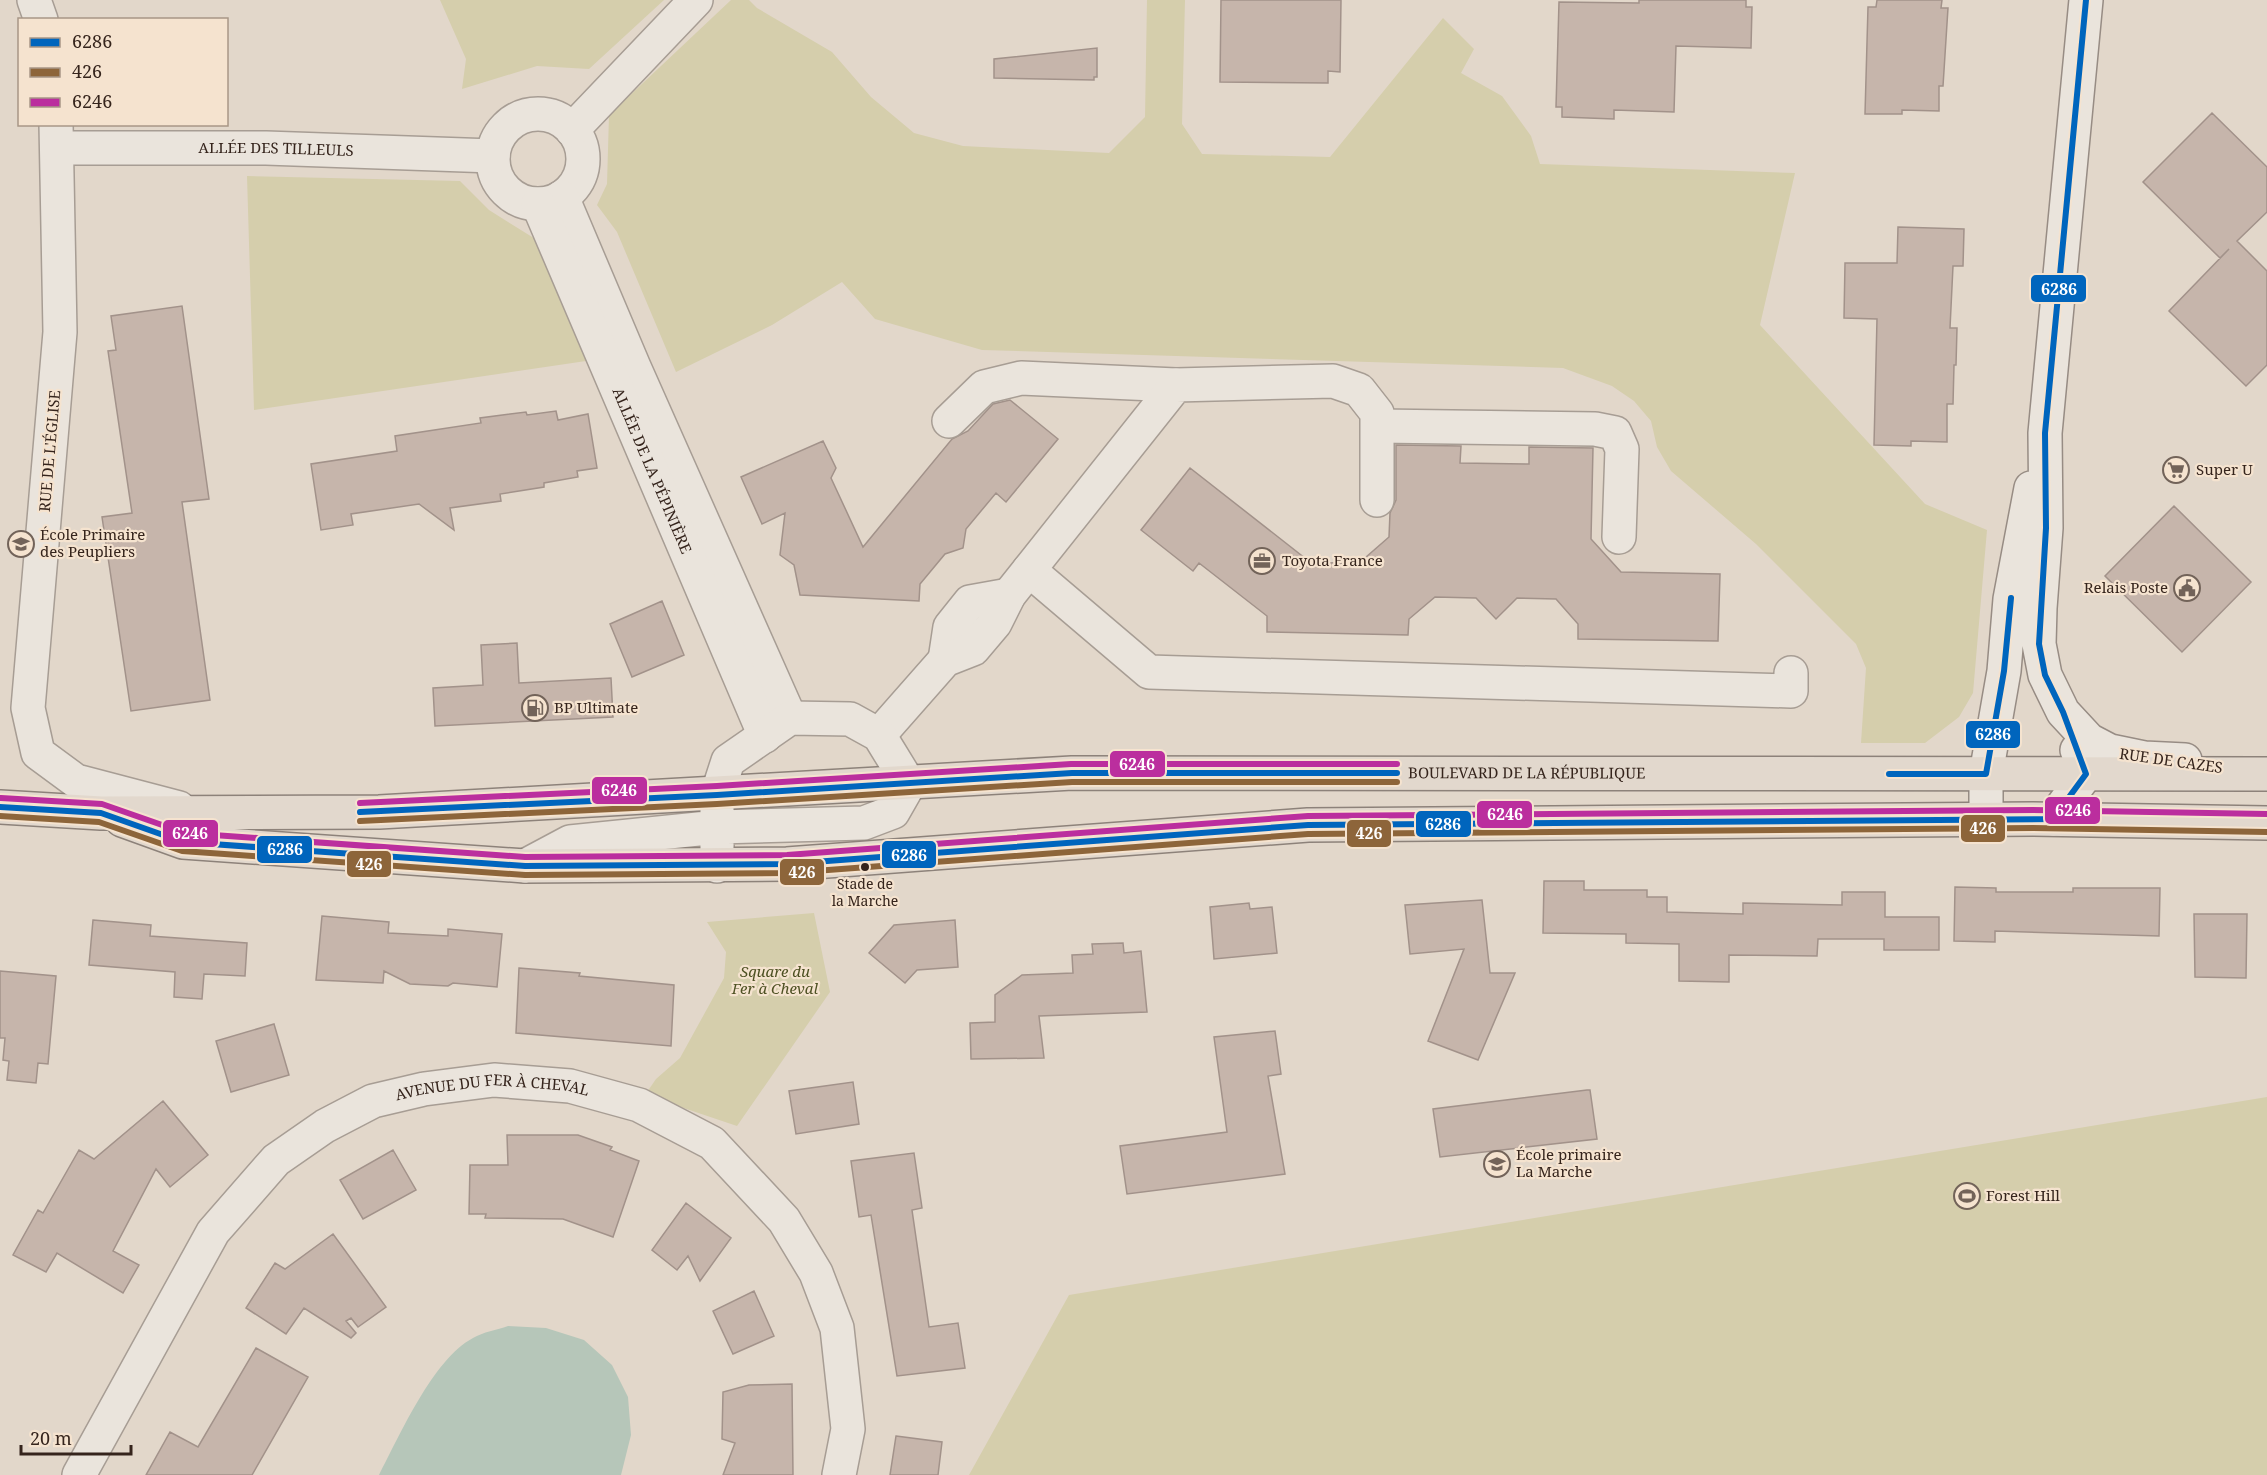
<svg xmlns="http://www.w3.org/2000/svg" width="2267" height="1475" font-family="'Noto Serif',serif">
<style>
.green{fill:#d5ceac}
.water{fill:#b6c6b9}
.building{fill:#c6b5ab;stroke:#a2928a;stroke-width:1.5}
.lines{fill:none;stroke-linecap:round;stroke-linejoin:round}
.street-casing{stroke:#a79d94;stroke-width:36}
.secondary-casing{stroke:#978c84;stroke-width:36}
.primary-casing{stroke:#8d827a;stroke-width:36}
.street{stroke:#eae4dc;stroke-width:33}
.secondary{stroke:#eae4dc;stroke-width:33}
.primary{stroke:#e2d8cd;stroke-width:33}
.bus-1-casing{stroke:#f5e3cf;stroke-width:10}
.bus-2-casing{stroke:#f5e3cf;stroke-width:10}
.bus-3-casing{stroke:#f5e3cf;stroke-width:10}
.bus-1{stroke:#0065bd;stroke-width:6}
.bus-2{stroke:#8d653a;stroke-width:6}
.bus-3{stroke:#bb2e9e;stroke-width:6}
.bus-dot{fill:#35241c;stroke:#f5e3cf;stroke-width:2}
.labels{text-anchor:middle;stroke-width:4.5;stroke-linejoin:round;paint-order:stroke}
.bus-label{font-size:14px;fill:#35241c;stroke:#f5e3cf}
.street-label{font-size:15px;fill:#35241c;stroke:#f5e3cf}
.poi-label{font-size:15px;fill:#35241c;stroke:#f5e3cf;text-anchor:start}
.park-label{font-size:15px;font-style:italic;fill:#4e5123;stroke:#f5e3cf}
.line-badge{stroke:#f5e3cf;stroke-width:2}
.badge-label{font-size:16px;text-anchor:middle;font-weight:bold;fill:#fff}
</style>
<rect width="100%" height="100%" fill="#e2d7ca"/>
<path class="green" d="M440,0H664L589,69L537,66L462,89L466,59Z
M731,0H749L757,8L832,52L871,97L914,133L963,146L1109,153L1145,117L1147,0H1185L1182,124L1202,154L1330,157L1443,18L1474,49L1461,73L1502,96L1531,136L1540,164L1795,173L1760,325L1925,504L1987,530L1973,693L1959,717L1925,743H1861L1866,668L1856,644L1756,544L1671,471L1657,447L1651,421L1634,401L1612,386L1563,368L982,350L875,319L842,282L772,325L676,372L617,232L597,205L607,184L609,115Z
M247,176L460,181L489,210L537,240L591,348L586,361L254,410Z
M814,913L830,992L737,1126L645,1095L656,1079L680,1058L724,978L726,952L707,922Z
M2267,1097V1475H969L1069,1295Z"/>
<path class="water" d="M508,1326L546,1328L584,1340L612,1365L628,1397L631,1435L621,1475H379C400,1435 433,1359 473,1338C483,1332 497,1330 508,1326Z"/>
<path class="building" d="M1221,0H1341L1340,72L1328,71V83L1220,82Z
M1639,0H1746V7H1752L1751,48L1676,46L1674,112L1614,110V119L1562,117V107H1556L1559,2L1639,3Z
M1877,0H1942L1941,8H1948L1943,86H1939V111L1902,110V114H1865L1868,7H1876Z
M1097,48V77H1094V80L994,78V59Z
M2212,113L2267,167V212L2237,241L2267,271V365L2246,386L2169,311L2229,249L2220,258L2143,182Z
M1898,227L1964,229L1963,266H1953L1950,328H1957L1956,365H1954L1953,404H1947V442L1911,441V446L1874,445L1877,319L1844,318L1845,263H1897Z
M182,306L209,499L182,502L210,700L131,711L102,517L132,513L108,351L116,350L111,316Z
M1010,400L1058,439L1006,502L996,493L966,529L963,548L945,554L920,584L919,601L800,595L794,565L780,555L785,513L762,524L741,477L823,441L836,468L831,478L863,547L952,439L968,431L993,404Z
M556,411L558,420L588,414L597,468L577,471L578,477L544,483V487L500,494L501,501L450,508L454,530L419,504L351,514L353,525L321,530L311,464L397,451L395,436L481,423L480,418L526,412L527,415Z
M1396,445L1461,446L1460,463L1529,464V447L1593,448L1591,539L1621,572L1720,574L1718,641L1578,639V624L1556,599L1517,598L1496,619L1476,598L1435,597L1409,619L1408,635L1267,632V616L1199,563L1193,571L1141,530L1190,468L1310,562L1358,564L1389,537L1390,513L1396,500Z
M2174,506L2251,582L2182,652L2105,576Z
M662,601L684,655L632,677L610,624Z
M517,643L519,683L611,678L613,717L435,726L433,688L483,685L481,645Z
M1544,881H1584V890H1647V897H1667V912L1743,914V903L1842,905V892H1885V917H1939V950H1884V939H1818L1817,956L1729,955V982L1679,981V944L1626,943V934L1543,933Z
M1955,887L1996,888V892H2073V888H2160L2159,936L1995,931V942L1954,941Z
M1482,900L1490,973H1515L1478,1060L1428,1041L1464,949L1410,954L1405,905Z
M1249,903L1250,909L1272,907L1277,953L1214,959L1210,907Z
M2194,914H2247L2246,978L2195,977Z
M322,916L389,922L388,933L448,936V929L502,934L497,987L453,983L448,986L410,984L384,971L383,983L316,980Z
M93,920L151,925L150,936L247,943L245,976L204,974L202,999L174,997L175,972L89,965Z
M955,920L958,967L917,970L905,983L869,953L894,925Z
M1123,943L1124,953L1141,951L1147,1012L1039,1016L1044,1058L971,1059L970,1023L995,1022V995L1022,975L1073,973L1072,955L1093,954L1092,944Z
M519,968L580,973L579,976L674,985L671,1046L516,1033Z
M0,971L56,976L48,1064L38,1063L36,1083L7,1080L9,1061L3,1060L5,1038H0Z
M274,1024L289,1075L231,1092L216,1041Z
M1275,1031L1281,1074L1268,1076L1285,1174L1127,1194L1120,1146L1227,1132L1214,1037Z
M853,1082L859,1124L796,1134L789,1091Z
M1587,1090H1590L1597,1139L1440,1157L1433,1109Z
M163,1101L208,1155L170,1187L156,1169L113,1251L139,1265L123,1293L57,1253L46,1272L13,1255L38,1210L43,1213L79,1150L94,1159Z
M507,1135H578L612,1147L610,1150L639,1161L613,1237L563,1219L485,1218L486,1214H469L470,1165H508Z
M393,1150L416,1190L363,1219L340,1180Z
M914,1153L922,1208L912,1210L929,1327L958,1323L965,1368L897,1376L871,1215L859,1217L851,1161Z
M686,1203L731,1238L700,1281L688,1256L677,1270L652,1250Z
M333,1234L386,1307L358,1327L351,1318L346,1321L356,1333L351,1338L304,1308L286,1334L246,1308L275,1263L285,1269Z
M754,1291L774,1336L733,1354L713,1311Z
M256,1348L308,1377L252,1475H146L170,1432L198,1447Z
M792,1384L793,1475H723L735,1443L722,1439L723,1392L749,1385Z
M896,1436L942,1442L938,1475H890Z"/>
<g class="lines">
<defs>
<g id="street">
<path d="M34,0L41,20"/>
<circle cx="538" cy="159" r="45"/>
<path d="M56,124L60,332L28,708L38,753L76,781L179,808"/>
<path d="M572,130L696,0"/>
<path id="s1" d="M58,148H266L493,156"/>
<path d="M562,197L634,367L790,718"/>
<path id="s2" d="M538,204L765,736"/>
<path d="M949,421L984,387L1021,378L1176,385"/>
<path d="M1378,426L1595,429L1615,433L1622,449L1619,537"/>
<path d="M1029,570L1149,672L1791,691V673"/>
<path d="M945,660L950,627L970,602L1009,595"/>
<path d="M879,735L945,660L973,649L995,623L1009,595L1176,385L1333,381L1359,390L1377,413V500"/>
<path d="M525,866L570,842L718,827L864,823L893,812L909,784L879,735L850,719L790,718L728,761L717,795V866"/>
<path id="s3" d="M79,1475L213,1232L276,1160L325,1126L373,1101L424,1089L494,1080L570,1086L639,1105L712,1143L784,1220L816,1273L837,1328L848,1429L839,1475"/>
</g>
<path id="secondary" d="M2086,0L2045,433L2046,528L2040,608L2039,644L2045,675L2063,712L2089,740L2110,751L2144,758L2185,760
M2053,819L2086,774L2077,750
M1986,821V774L2004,671L2010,599L2031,488"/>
<g id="primary">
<path id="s4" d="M0,807L101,813L379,812L1072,773L2267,774"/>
<path d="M122,820L183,842L525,866L787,864L1308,825L2033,819L2267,823"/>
</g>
</defs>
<use href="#street" class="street-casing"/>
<use href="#secondary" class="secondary-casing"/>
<use href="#primary" class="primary-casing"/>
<use href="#street" class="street"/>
<use href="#secondary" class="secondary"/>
<use href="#primary" class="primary"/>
<defs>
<path id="bus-1" d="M1889,774H1986L2004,671L2011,598
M0,807L101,813L183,842L525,866L787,864L1308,825L2053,819L2086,774L2063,712L2045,675L2039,644L2046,528L2045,433L2086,0
M360,812L717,795L1072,773H1397"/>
<path id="bus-2" d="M0,816L99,822L182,851L525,875L788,873L1308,834L2033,828L2267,832
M360,821L717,804L1072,782H1397"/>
<path id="bus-3" d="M1,798L102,804L185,833L525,857L787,855L1308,816L2033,810L2267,814
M360,803L717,786L1071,764H1397"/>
</defs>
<use href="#bus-1" class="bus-1-casing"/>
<use href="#bus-2" class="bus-2-casing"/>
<use href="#bus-3" class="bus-3-casing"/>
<use href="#bus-1" class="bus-1"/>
<use href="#bus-2" class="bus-2"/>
<use href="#bus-3" class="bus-3"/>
</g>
<defs>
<symbol id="supermarket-ring" viewBox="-11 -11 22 22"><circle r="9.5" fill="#f5e3cf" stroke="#726359" stroke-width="1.5"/><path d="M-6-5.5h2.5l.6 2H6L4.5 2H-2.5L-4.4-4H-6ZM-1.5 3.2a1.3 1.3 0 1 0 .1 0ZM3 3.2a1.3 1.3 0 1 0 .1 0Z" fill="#726359"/></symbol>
<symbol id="school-ring" viewBox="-11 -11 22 22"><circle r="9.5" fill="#f5e3cf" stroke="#726359" stroke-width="1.5"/><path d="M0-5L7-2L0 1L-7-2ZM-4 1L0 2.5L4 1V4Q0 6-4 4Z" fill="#726359"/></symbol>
<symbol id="office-ring" viewBox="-11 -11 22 22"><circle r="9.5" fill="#f5e3cf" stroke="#726359" stroke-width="1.5"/><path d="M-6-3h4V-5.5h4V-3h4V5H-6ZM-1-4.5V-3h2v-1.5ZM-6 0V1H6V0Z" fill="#726359"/></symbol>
<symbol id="civic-ring" viewBox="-11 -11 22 22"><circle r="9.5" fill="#f5e3cf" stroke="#726359" stroke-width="1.5"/><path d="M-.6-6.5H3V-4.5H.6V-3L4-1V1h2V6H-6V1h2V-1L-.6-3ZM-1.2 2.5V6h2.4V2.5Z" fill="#726359"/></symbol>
<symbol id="fuel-ring" viewBox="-11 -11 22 22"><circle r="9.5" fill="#f5e3cf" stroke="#726359" stroke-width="1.5"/><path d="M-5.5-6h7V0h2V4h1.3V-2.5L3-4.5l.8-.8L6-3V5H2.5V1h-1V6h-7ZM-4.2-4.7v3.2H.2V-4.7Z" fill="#726359"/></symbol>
<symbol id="stadium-ring" viewBox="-11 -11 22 22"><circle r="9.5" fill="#f5e3cf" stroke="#726359" stroke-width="1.5"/><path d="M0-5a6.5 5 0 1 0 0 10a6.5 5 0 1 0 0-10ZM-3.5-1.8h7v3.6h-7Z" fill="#726359"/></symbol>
</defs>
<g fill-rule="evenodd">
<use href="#supermarket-ring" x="2161" y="455" width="30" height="30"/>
<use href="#school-ring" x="6" y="529" width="30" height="30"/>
<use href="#office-ring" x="1247" y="546" width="30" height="30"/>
<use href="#civic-ring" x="2172" y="573" width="30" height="30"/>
<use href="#fuel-ring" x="520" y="693" width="30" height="30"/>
<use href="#school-ring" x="1482" y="1149" width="30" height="30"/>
<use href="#stadium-ring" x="1952" y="1181" width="30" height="30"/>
</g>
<circle class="bus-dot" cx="865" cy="867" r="5"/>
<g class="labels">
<g class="bus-label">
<text x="865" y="889">Stade de<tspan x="865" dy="17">la Marche</tspan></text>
</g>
<g class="street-label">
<text dy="5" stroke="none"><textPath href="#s1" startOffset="218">ALLÉE DES TILLEULS</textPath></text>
<text transform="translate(50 451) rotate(-85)" y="5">RUE DE L'ÉGLISE</text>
<text dy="5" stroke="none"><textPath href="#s2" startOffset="290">ALLÉE DE LA PÉPINIÈRE</textPath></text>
<text transform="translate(2171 761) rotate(8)" y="5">RUE DE CAZES</text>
<text dy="5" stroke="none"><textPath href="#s4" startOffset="1528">BOULEVARD DE LA RÉPUBLIQUE</textPath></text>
<text dy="5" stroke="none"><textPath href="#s3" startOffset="608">AVENUE DU FER À CHEVAL</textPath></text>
</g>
<g class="poi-label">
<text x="2196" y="475">Super U</text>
<text x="40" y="540">École Primaire<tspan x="40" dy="17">des Peupliers</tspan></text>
<text x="1282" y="566">Toyota France</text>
<text x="2168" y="593" text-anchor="end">Relais Poste</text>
<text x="554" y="713">BP Ultimate</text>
<text x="1516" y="1160">École primaire<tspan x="1516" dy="17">La Marche</tspan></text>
<text x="1986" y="1201">Forest Hill</text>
</g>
<g class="park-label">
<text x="775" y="977">Square du<tspan x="775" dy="17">Fer à Cheval</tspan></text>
</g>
</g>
<g class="line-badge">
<rect x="2030" y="274" width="57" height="29" rx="6" fill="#0065bd"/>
<rect x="1965" y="720" width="56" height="29" rx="6" fill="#0065bd"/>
<rect x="1109" y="750" width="57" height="28" rx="6" fill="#bb2e9e"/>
<rect x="591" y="776" width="57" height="29" rx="6" fill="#bb2e9e"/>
<rect x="2044" y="796" width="57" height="29" rx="6" fill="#bb2e9e"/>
<rect x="1476" y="800" width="57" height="29" rx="6" fill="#bb2e9e"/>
<rect x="1415" y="810" width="57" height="28" rx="6" fill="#0065bd"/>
<rect x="1960" y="814" width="46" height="29" rx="6" fill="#8d653a"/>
<rect x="162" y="819" width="57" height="29" rx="6" fill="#bb2e9e"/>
<rect x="1346" y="819" width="46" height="29" rx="6" fill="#8d653a"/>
<rect x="256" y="835" width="57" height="29" rx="6" fill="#0065bd"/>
<rect x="881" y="840" width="56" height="29" rx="6" fill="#0065bd"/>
<rect x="346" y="850" width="46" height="28" rx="6" fill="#8d653a"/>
<rect x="779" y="858" width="46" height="28" rx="6" fill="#8d653a"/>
</g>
<g class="badge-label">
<text x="2059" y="295">6286</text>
<text x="1993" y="740">6286</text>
<text x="1137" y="770">6246</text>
<text x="619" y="796">6246</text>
<text x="2073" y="816">6246</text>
<text x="1505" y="820">6246</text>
<text x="1443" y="830">6286</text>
<text x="1983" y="834">426</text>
<text x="190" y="839">6246</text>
<text x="1369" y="839">426</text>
<text x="285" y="855">6286</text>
<text x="909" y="861">6286</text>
<text x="369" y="870">426</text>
<text x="802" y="878">426</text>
</g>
<rect x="18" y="18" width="210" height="108" fill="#f5e3cf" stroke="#a89787" stroke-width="1.5"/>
<rect x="30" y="38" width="30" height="9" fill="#0065bd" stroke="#a89787" stroke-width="1.5"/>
<text x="72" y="48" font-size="18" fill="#35241c">6286</text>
<rect x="30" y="68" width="30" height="9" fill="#8d653a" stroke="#a89787" stroke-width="1.5"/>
<text x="72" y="78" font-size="18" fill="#35241c">426</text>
<rect x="30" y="98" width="30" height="9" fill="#bb2e9e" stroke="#a89787" stroke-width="1.5"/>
<text x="72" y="108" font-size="18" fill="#35241c">6246</text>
<path d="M21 1445v9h110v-9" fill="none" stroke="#35241c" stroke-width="3"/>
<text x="30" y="1445" font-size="18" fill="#35241c" stroke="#f5e3cf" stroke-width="4.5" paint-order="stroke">20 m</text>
</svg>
